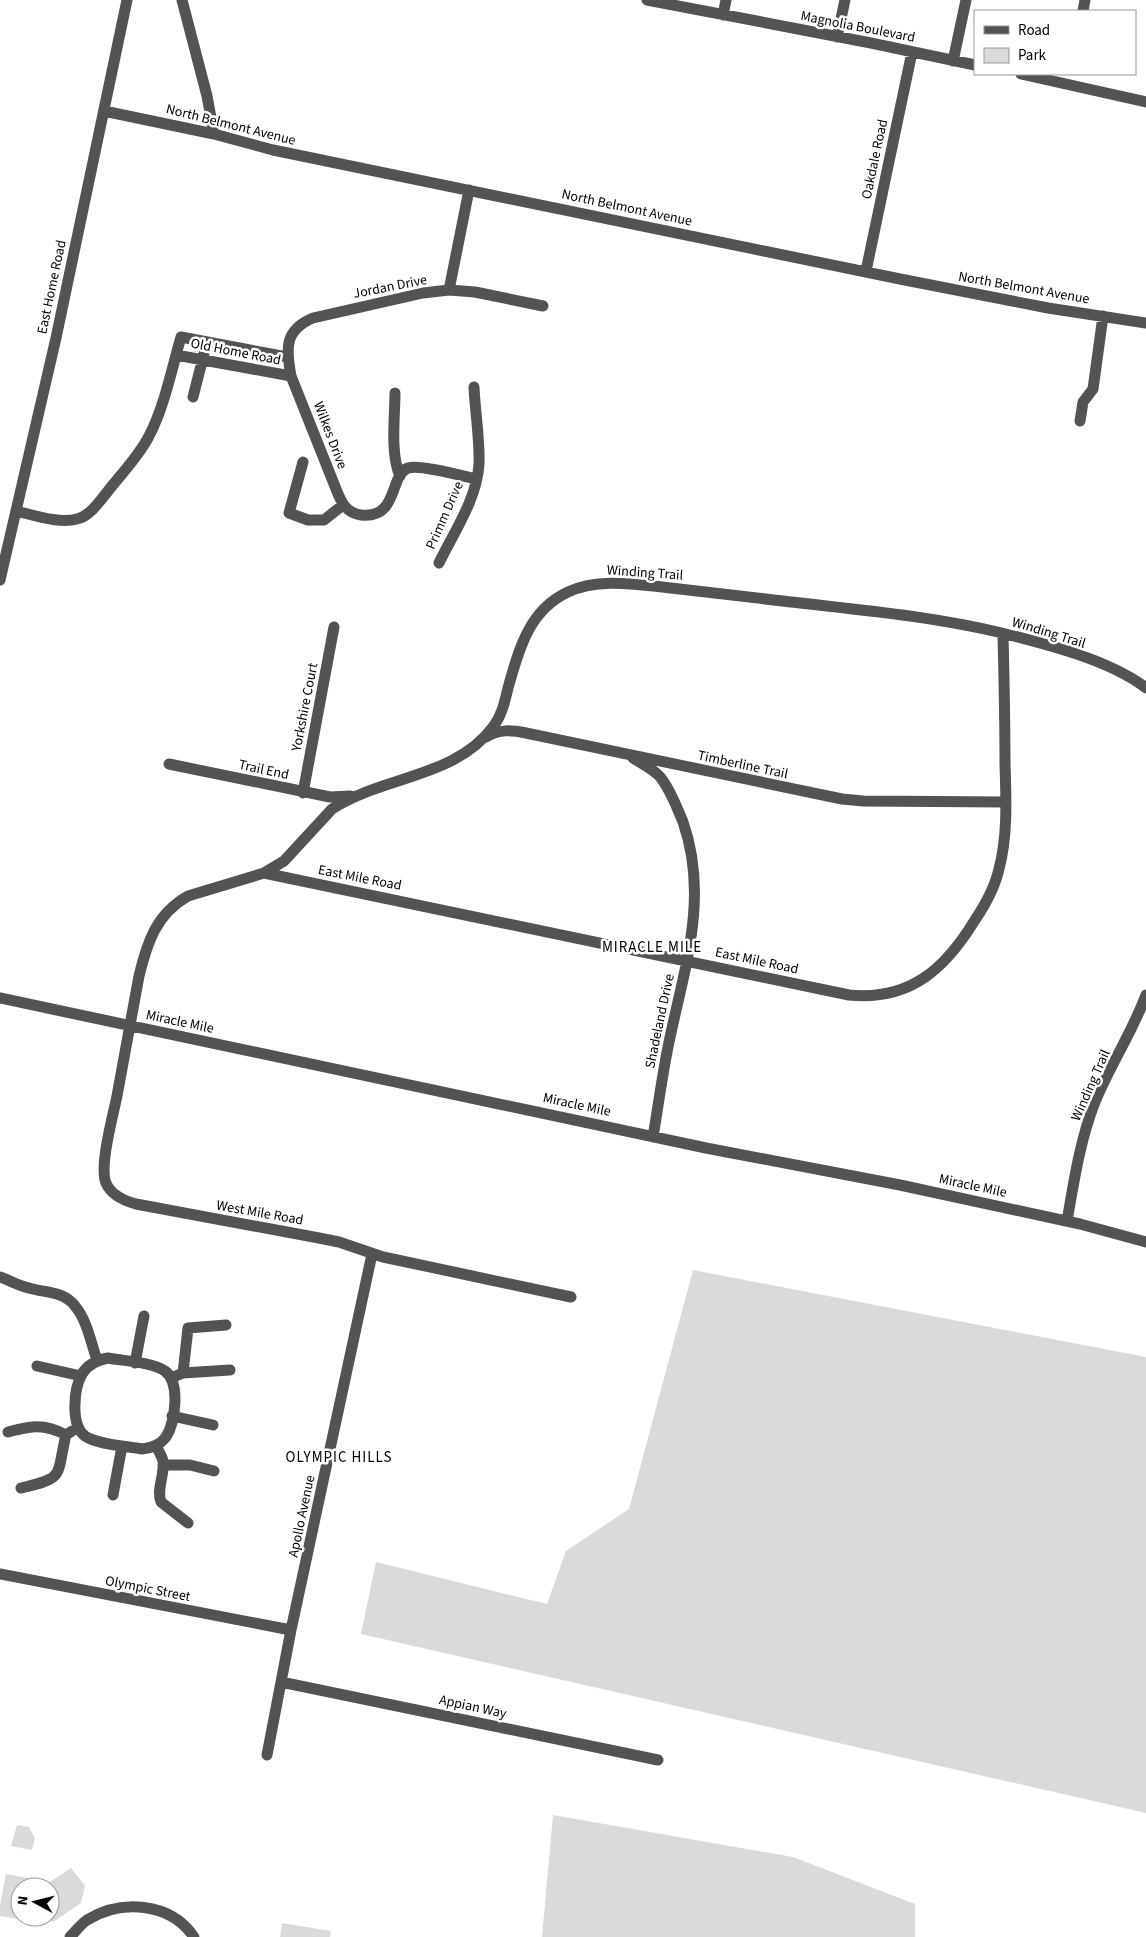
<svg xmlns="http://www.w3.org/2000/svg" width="1146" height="1937" font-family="'Source Sans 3',sans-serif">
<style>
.green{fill:#dadada}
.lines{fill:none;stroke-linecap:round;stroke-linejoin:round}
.minor{stroke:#535353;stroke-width:11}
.labels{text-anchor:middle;stroke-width:5;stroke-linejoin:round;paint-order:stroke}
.street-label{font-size:14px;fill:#000;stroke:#fff}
.neighbourhood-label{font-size:15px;letter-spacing:1px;fill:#000;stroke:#fff}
</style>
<rect width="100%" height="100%" fill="#fff"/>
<path class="green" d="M693,1270L1146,1357V1813L361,1634L376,1562L547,1604L566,1551L629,1509Z
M553,1815L793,1857L915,1904V1937H542Z
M17,1825L29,1827L35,1838L32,1850L11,1846Z
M71,1868L85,1886L81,1903L53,1922L48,1917H50V1887H20V1917H45V1923L0,1916V1905L6,1874L50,1882Z
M282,1923L331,1931L330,1937H280Z"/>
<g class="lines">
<path class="minor" d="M182,0L207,96L214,134
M647,0L871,43L975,65
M1083,11L1085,0
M723,15L726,0
M837,37L845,0
M953,61L966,0
M1021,74L1146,102
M104,111L214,134L273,150L900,279L1048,308L1146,323
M866,271L912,52
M449,290L469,190
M176,355L291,376
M395,393C395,416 390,454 400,476
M193,397L207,342
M1080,421L1083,402L1093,389L1103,316
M303,462L289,513L308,520H324L343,505
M476,479C463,476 419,464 408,468C389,475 399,519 361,515C346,513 341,502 336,489L291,376C286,349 284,330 313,318L423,293L449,290L475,292L543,306
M16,511C34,515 59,524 77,519C90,516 100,501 108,491C122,473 139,456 149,436C164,408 172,368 181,337L287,357
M439,563C454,532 477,499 479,464C480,440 475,411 474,387
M0,580L56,338L127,0
M486,737C500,729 511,730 526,733L842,799L863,801L1006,802
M633,758C642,764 655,770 661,778C671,791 677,808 683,822C710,899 683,972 668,1047C662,1077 658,1107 653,1137
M169,764L330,797L350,796
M303,793L334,627
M264,873L284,861L332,809C382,776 455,778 493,727C502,715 505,701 508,688C519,649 529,610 568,592C599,577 639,585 671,588C705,592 739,596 774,600C849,609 927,615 1002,633C1046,644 1110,660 1146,688
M0,998L706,1148L900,1185L1080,1224L1146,1242
M1067,1221C1074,1181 1080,1140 1095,1102C1110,1065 1132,1033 1146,995
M0,1277C9,1280 19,1286 29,1288C45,1293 64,1291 75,1306C87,1320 91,1343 97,1360
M571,1297L383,1257L339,1242L319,1238L136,1204C125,1201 111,1195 106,1183C99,1166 113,1116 117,1096C124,1056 132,1016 139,976C147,943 156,914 188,896L264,873L849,995C910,1001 945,969 975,920C985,905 995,887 999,869C1008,835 1006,798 1005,763C1005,720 1004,677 1003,634
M108,1358C124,1361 152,1362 165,1371C181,1383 175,1423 166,1437C160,1445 152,1448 142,1449C127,1446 98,1445 85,1436C70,1425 74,1388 82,1374C88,1364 97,1360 108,1358Z
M135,1363L144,1316
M37,1366L81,1376
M183,1373L230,1370
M171,1378L183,1373L188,1328L226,1325
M172,1416L213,1425
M8,1432C31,1426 44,1423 66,1435L72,1431
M156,1446C158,1450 162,1456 163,1461C165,1474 156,1490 161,1502L188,1523
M163,1465H190L214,1471
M21,1488C66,1478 56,1476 66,1435
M113,1495L122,1446
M0,1574L291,1630
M281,1682L658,1760
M267,1755L291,1630L372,1254
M70,1937C75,1932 81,1924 87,1920C121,1899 170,1902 194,1937"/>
</g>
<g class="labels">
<g class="street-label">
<text transform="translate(858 26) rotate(11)" y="5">Magnolia Boulevard</text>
<text transform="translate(231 124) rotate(14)" y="5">North Belmont Avenue</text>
<text transform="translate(874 159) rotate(-78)" y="5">Oakdale Road</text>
<text transform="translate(627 207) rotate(12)" y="5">North Belmont Avenue</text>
<text transform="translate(390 286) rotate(-11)" y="5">Jordan Drive</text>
<text transform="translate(51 287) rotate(-78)" y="5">East Home Road</text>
<text transform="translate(1024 287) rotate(10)" y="5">North Belmont Avenue</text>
<text transform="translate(236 351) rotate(11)" y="5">Old Home Road</text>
<text transform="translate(331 435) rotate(69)" y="5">Wilkes Drive</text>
<text transform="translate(444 515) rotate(-66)" y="5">Primm Drive</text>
<text transform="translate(645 572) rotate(4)" y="5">Winding Trail</text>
<text transform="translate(1049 632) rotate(17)" y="5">Winding Trail</text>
<text transform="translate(304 707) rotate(-79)" y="5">Yorkshire Court</text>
<text transform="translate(743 764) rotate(12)" y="5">Timberline Trail</text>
<text transform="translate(264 769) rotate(12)" y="5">Trail End</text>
<text transform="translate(360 877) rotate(11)" y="5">East Mile Road</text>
<text transform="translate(757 960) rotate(12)" y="5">East Mile Road</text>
<text transform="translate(180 1021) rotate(12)" y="5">Miracle Mile</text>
<text transform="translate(659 1021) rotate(-78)" y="5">Shadeland Drive</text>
<text transform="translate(1090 1085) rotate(-66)" y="5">Winding Trail</text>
<text transform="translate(577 1104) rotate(12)" y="5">Miracle Mile</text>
<text transform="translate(973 1185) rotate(12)" y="5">Miracle Mile</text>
<text transform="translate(260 1212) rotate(10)" y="5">West Mile Road</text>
<text transform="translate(301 1516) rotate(-78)" y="5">Apollo Avenue</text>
<text transform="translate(148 1588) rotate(11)" y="5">Olympic Street</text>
<text transform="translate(473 1706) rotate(12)" y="5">Appian Way</text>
</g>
<g class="neighbourhood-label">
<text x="652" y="952">MIRACLE MILE</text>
<text x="339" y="1462">OLYMPIC HILLS</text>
</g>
</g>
<rect x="974" y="10" width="162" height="65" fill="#ffffff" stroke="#999999"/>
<rect x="984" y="26" width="25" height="8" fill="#535353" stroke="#999999"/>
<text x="1018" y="35" font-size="15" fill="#000000">Road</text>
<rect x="984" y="48" width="25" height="15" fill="#dadada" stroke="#999999"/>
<text x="1018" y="60" font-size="15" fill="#000000">Park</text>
<g transform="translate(35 1902) rotate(277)"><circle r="24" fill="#ffffff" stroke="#999999"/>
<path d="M0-4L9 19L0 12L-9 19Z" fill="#000000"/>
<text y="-8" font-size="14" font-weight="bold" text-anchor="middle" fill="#000000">N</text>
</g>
</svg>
